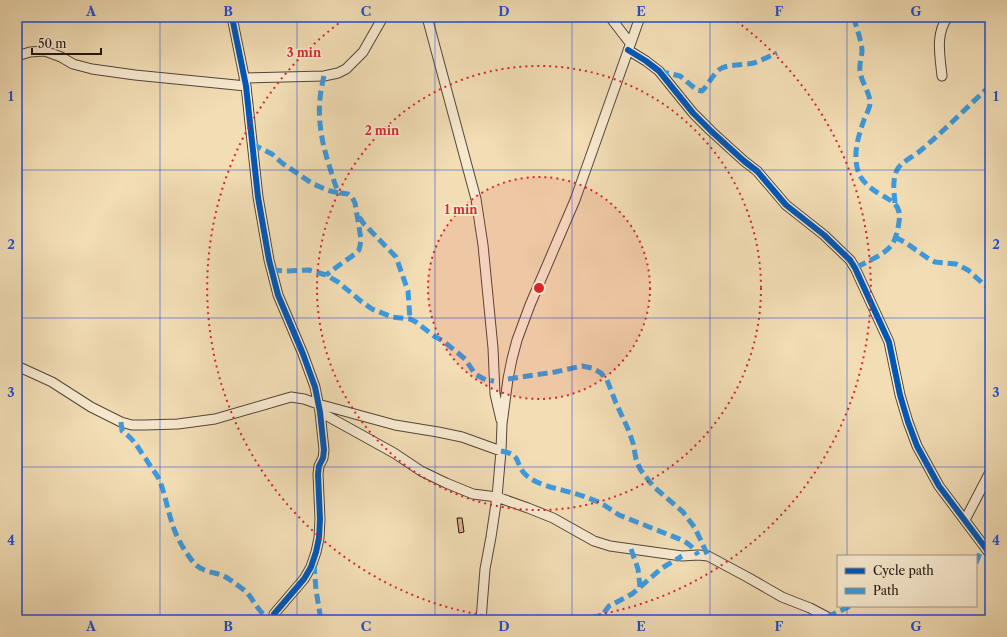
<svg xmlns="http://www.w3.org/2000/svg" width="1007" height="637" font-family="'Libre Caslon Text',serif">
<style>
.building{fill:url(#building-hatch);stroke:#1e140e}
.lines{fill:none;stroke-linecap:round;stroke-linejoin:round}
.minor-casing{stroke:#534638;stroke-width:11}
.minor{stroke:#f7e9cf;stroke-width:9}
.quiet{stroke:#3c9ade;stroke-width:5;stroke-dasharray:10 5;stroke-linecap:butt}
.cycleway-casing{stroke:#f7e9cf;stroke-width:8}
.cycleway{stroke:#0057b8;stroke-width:6}
.grid{fill:none;stroke:#1d4ed8;stroke-width:1;stroke-opacity:0.55}
.ring{fill:none;stroke:#d62828;stroke-width:2;stroke-dasharray:2 4}
.centre{fill:#d62828;stroke:#f7e9cf;stroke-width:2}
.ring-label{font-size:12px;text-anchor:middle;font-weight:bold;fill:#d62828;stroke:#f7e9cf;stroke-width:3.5;stroke-linejoin:round;paint-order:stroke}
.neatline{fill:none;stroke:#1d4ed8;stroke-width:1.5}
.grid-label{font-size:13px;text-anchor:middle;font-weight:bold;fill:#1d4ed8}
</style>
<defs>
<pattern id="building-hatch" width="6" height="6" patternUnits="userSpaceOnUse"><rect width="6" height="6" fill="#e7b28a"/><path d="M-1 1l2-2M0 6l6-6M5 7l2-2" fill="none" stroke="#c69876"/></pattern>
</defs>
<rect width="100%" height="100%" fill="#f2ddb5"/>
<filter id="stains"><feTurbulence type="fractalNoise" baseFrequency=".005" numOctaves="4"/><feColorMatrix values="0 0 0 0 .2 0 0 0 0 .09 0 0 0 0 .02 0 0 0 .5 -.17"/></filter>
<radialGradient id="worn" r=".72"><stop offset=".6" stop-color="#630" stop-opacity="0"/><stop offset="1" stop-color="#630" stop-opacity=".3"/></radialGradient>
<path class="building" d="M457,518H462L464,532L459,533Z"/>
<g class="lines">
<defs>
<path id="minor" d="M232,17L246,86L258,197L269,260L278,295L303,354L315,387L320,412L324,450L323,458L319,466L318,474L320,519L319,538L316,552L311,567L304,579L274,614V620
M427,17L476,199L483,245L493,348L495,394L501,420
M610,17L630,43
M628,50L646,61L659,71L693,113L711,131L744,161L757,171L786,205L824,235L850,260L855,268L889,342L900,395L908,422L917,446L939,486L990,554
M17,56L30,52L45,51L61,57L73,64L92,69L135,75L246,86
M942,76C940,56 935,33 948,17
M244,78L324,76L338,73L346,69L363,52L383,17
M17,366L52,382L91,407L121,422L132,425H145L178,424L215,419L291,397L304,399L318,404L395,425L438,432L462,437L501,451
M320,412L394,453L421,471L446,483L473,494L497,497L528,508L553,518L594,541L610,546L682,556L698,555L708,556L749,578L782,597L810,608L833,620
M965,520L990,472
M481,620L485,569L491,537L497,497L501,451L502,424L508,379L512,359L517,340L530,305L575,200L640,17"/>
</defs>
<use href="#minor" class="minor-casing"/>
<use href="#minor" class="minor"/>
<path class="quiet" d="M854,17C856,28 861,38 862,50C862,57 859,64 860,71C861,82 870,92 870,103C870,108 866,115 864,120C858,137 852,156 859,174C862,181 871,189 878,193C891,201 902,204 899,222C898,229 896,238 893,243C887,254 866,262 855,268
M659,71L680,76L697,90L702,91C709,84 713,74 720,69C728,64 745,65 754,63C762,60 770,56 777,53
M324,76C316,108 319,133 329,165C332,174 334,183 338,191L340,193L348,194L352,197L355,203L361,239L360,246L359,250L355,254L338,266L326,275
M252,144L272,154L282,163L313,184L330,191L340,193
M895,203C894,192 892,181 897,170C901,162 913,157 920,151C945,130 967,107 990,86
M359,217L364,224L396,257L408,291L410,319
M895,237L906,243L929,259L935,262L956,264L968,270L990,290
M272,270L286,271L309,270L326,275L338,282L362,302L372,309L392,317L410,319L416,322L434,336L443,341L458,353L465,359L475,374L486,380L494,381
M508,379L555,372L582,366L592,368L601,373L607,380L616,403L628,429L633,443L636,459L640,469L653,486L683,512L695,528L708,556
M121,422L122,430V431C134,439 138,448 146,459C150,466 155,472 159,479C165,493 167,508 172,523C176,537 185,552 194,563C202,572 214,572 224,576C231,580 237,585 244,590C255,599 258,616 273,619
M501,451C524,455 513,463 526,475C536,485 559,489 573,493C581,495 588,498 596,501L604,505L619,515L682,540C689,544 694,548 698,555
M631,549L638,569L640,587
M976,563L983,545
M314,564L316,590L321,620
M827,617L842,610L850,606
M591,620L604,613L609,606L617,602L632,594L662,568L682,556"/>
<defs>
<path id="cycleway" d="M232,17L246,86L258,197L269,260L278,295L303,354L315,387L320,412L324,450L323,458L319,466L318,474L320,519L319,538L316,552L311,567L304,579L274,614V620
M628,50L646,61L659,71L693,113L711,131L744,161L757,171L786,205L824,235L850,260L855,268L889,342L900,395L908,422L917,446L939,486L990,554"/>
</defs>
<use href="#cycleway" class="cycleway-casing"/>
<use href="#cycleway" class="cycleway"/>
</g>
<path class="grid" d="M160,17V620M297,17V620M435,17V620M572,17V620M710,17V620M847,17V556M17,170H990M17,318H990M17,467H990M847,606V620"/>
<circle cx="539" cy="288" r="111" fill="#d62828" fill-opacity=".12"/>
<g class="ring">
<circle cx="539" cy="288" r="111"/>
<circle cx="539" cy="288" r="222"/>
<path d="M536 620A332 332 0 0 1 346 18M732 18A332 332 0 0 1 542 620"/>
</g>
<circle cx="539" cy="288" r="6" class="centre"/>
<g class="ring-label">
<text x="304" y="57">3 min</text>
<text x="382" y="135">2 min</text>
<text x="461" y="214">1 min</text>
</g>
<rect width="1007" height="637" fill="none" stroke="#f2ddb5" stroke-width="44"/>
<rect x="837" y="555" width="140" height="52" fill="#f7e9cf" stroke="#a09482"/>
<rect x="845" y="568" width="20" height="6" fill="#0057b8" stroke="#a09482"/>
<text x="873" y="575" font-size="12" fill="#1e140e">Cycle path</text>
<rect x="845" y="588" width="20" height="6" fill="#3c9ade" stroke="#a09482"/>
<text x="873" y="595" font-size="12" fill="#1e140e">Path</text>
<path d="M32 48v6h69v-6" fill="none" stroke="#1e140e" stroke-width="2"/>
<text x="38" y="48" font-size="12" fill="#1e140e" stroke="#f7e9cf" stroke-width="3" paint-order="stroke">50 m</text>
<rect x="22" y="22" width="963" height="593" class="neatline"/>
<g class="grid-label">
<text x="91" y="16">A</text>
<text x="228" y="16">B</text>
<text x="366" y="16">C</text>
<text x="504" y="16">D</text>
<text x="641" y="16">E</text>
<text x="779" y="16">F</text>
<text x="916" y="16">G</text>
<text x="11" y="101">1</text>
<text x="996" y="101">1</text>
<text x="11" y="249">2</text>
<text x="996" y="249">2</text>
<text x="11" y="397">3</text>
<text x="996" y="397">3</text>
<text x="11" y="545">4</text>
<text x="996" y="545">4</text>
<text x="91" y="631">A</text>
<text x="228" y="631">B</text>
<text x="366" y="631">C</text>
<text x="504" y="631">D</text>
<text x="641" y="631">E</text>
<text x="779" y="631">F</text>
<text x="916" y="631">G</text>
</g>
<rect width="100%" height="100%" filter="url(#stains)"/>
<rect width="100%" height="100%" fill="url(#worn)"/>
</svg>
